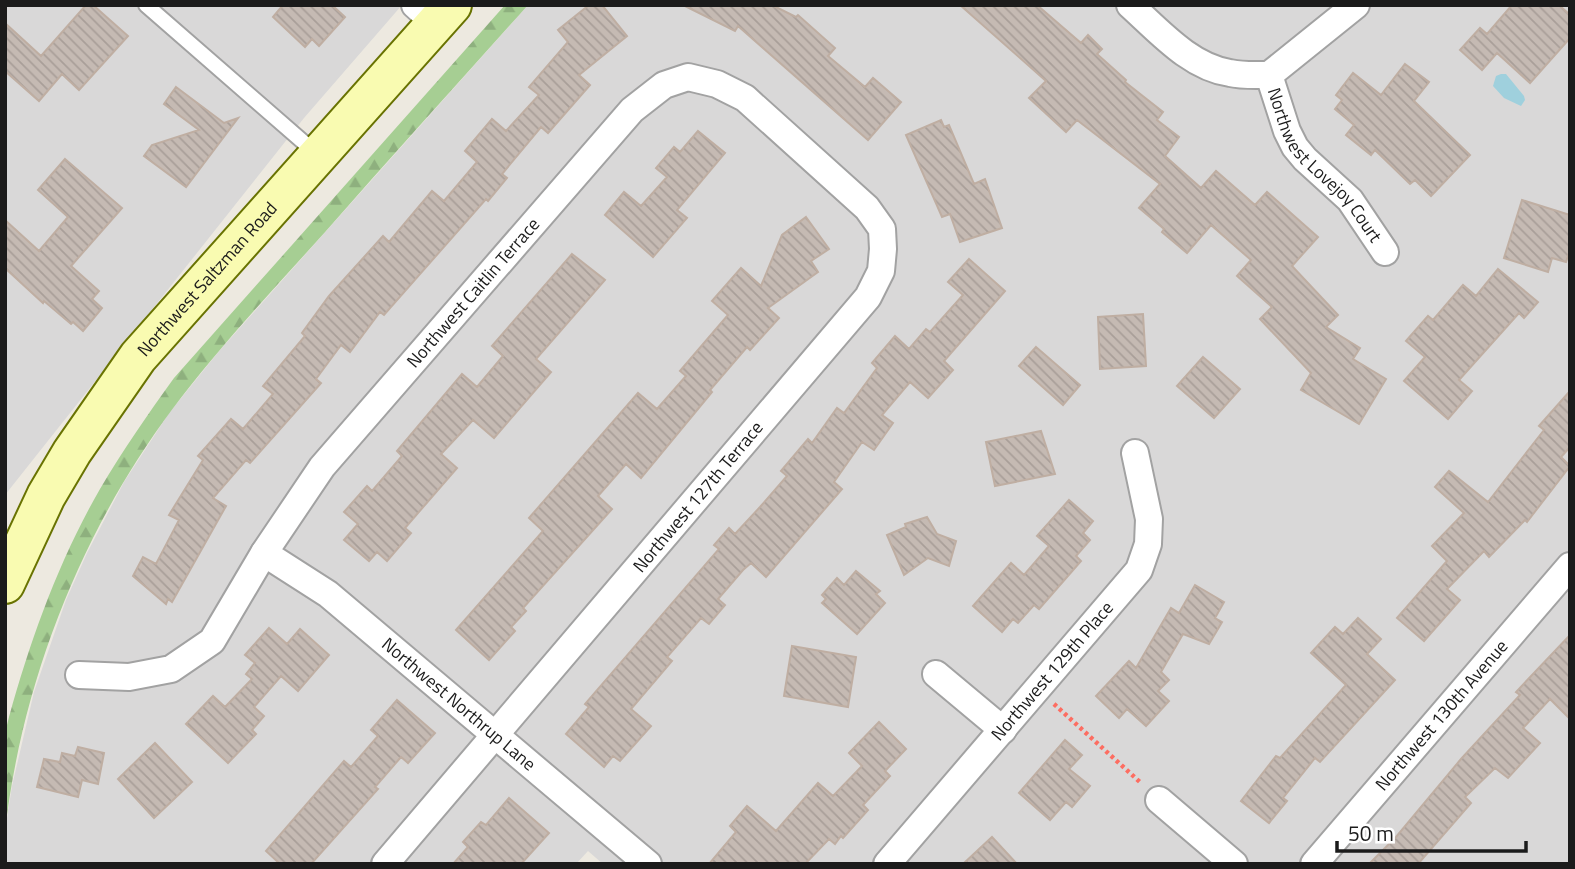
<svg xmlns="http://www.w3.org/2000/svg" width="1575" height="869" font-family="'Titillium Web',sans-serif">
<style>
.residential{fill:#d9d8d8}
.forest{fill:url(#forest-firs)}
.water{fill:#9fd0dd}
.building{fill:url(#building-back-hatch);stroke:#bfaea2;stroke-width:2}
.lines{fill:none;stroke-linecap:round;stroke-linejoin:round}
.lane-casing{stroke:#a2a2a2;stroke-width:18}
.street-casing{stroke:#a2a2a2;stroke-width:30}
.secondary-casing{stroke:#697302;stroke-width:42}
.path{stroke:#fd6d61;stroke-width:4.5;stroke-dasharray:3.5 3.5;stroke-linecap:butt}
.lane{stroke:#fff;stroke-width:14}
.street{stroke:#fff;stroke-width:26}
.secondary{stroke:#f9fbb1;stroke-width:38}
.labels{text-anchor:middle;stroke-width:5;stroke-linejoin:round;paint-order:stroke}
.street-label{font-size:18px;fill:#1b1b1b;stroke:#fff}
</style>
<defs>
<pattern id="forest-firs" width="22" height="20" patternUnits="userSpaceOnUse" patternTransform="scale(1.75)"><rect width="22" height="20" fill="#a6ce93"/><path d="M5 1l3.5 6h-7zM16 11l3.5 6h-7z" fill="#8eb07e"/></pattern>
<pattern id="building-back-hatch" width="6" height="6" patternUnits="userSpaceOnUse" patternTransform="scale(1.75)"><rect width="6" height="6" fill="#c5bab3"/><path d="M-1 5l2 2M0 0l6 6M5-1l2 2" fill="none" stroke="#a99f99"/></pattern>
</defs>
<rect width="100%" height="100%" fill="#ede9e0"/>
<path class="residential" d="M5,5H402L304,118L5,495Z
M528,5H1570V864H603L588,851L576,864H5V831L12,786L34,692L66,600L87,553L124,482L169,413L220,350Z"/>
<path class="forest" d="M505,5H528C461,80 393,155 326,231C273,290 218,348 171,411C81,532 22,682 5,831V733L9,717C31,638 59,560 100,489C123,450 148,414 174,378Z"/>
<path class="water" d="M1501,74H1506L1524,96L1525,100L1521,106L1504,98L1493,86L1496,76Z"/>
<path class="building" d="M86,5H93L128,36L79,90L62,74L39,101L5,71V23L41,56Z
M283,5H332L345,17L319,46L312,39L305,47L273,17Z
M589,5H602L627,36L579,75L590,85L548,133L541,127L502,174L507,178L488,201L486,199L384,315L380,312L350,352L341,345L316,379L321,383L250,463L246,460L213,498L226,506L172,602L168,599L166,604L133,576L143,557L156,564L179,520L169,515L203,460L198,456L231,419L243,429L273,394L263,386L305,336L302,333L329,296L383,236L389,242L432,191L444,201L477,162L465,151L492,119L506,131L539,95L529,87L568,42L558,30Z
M683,5H772L796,17L798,15L835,48L828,56L865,87L873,78L901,102L868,140L738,26L735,31Z
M960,5H1037L1081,43L1088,35L1102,49L1097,54L1126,80L1125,82L1163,112L1157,120L1179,137L1165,156L1201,188L1216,171L1255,205L1267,192L1318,237L1292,266L1338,315L1326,327L1360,348L1353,359L1386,379L1359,424L1301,390L1311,373L1260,319L1272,307L1237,276L1251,260L1211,225L1187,253L1162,232L1164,229L1139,208L1160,184L1077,120L1066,132L1029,98L1046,81Z
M1512,5H1559L1570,15V38L1530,83L1497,53L1482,70L1460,50L1480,28L1487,34Z
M1405,64L1429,82L1414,101L1470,155L1431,196L1415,180L1410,184L1375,150L1371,155L1346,135L1354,125L1335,109L1342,100L1336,95L1353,73L1381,95Z
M176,87L224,123L238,118L186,187L144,156L152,145L199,130L164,104Z
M941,120L944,127L949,125L974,184L985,179L1002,228L960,242L950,214L942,217L906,135Z
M698,131L725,153L677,210L687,218L653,257L605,215L624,192L641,206L667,177L656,168L674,147L680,152Z
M65,159L122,208L71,266L99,291L92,299L102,308L83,331L73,322L71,324L44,301L43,303L5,268V220L39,251L68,217L38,190Z
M1522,200L1570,215V250L1566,262L1552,258L1548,272L1504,258Z
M806,217L829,249L811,261L818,272L768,308L779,318L750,350L747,347L710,390L712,392L641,478L626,464L598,496L612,509L523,608L526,611L511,627L515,631L489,660L456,630L543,531L529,518L638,393L657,409L686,376L680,371L728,315L712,301L741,268L761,286L782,235Z
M572,254L605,280L536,359L551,372L494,438L473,420L441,454L457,468L405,528L411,533L387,561L377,552L369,561L344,540L358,524L344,512L367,486L372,491L402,456L397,451L462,374L477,387L503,356L492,346Z
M969,259L1005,291L944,361L953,370L928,398L910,382L882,415L893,423L874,450L862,442L834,482L842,489L766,577L751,563L743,570L718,599L725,605L709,624L701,618L667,657L672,661L631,709L651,726L620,761L613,756L604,767L566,734L589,707L585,704L719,549L714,545L729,528L735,534L760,507L787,476L781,471L808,439L812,443L837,408L844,413L877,368L872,363L895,336L909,349L926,329L930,332L963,295L948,282Z
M1498,269L1538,302L1524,318L1519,313L1459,380L1472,391L1448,419L1404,381L1425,357L1406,341L1428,316L1433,320L1463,285L1476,296Z
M1143,314L1146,366L1100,369L1098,317Z
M1036,347L1080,385L1063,405L1019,366Z
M1203,357L1240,389L1214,418L1177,386Z
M1570,391V447L1561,457L1570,466L1527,522L1525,520L1489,557L1484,551L1447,589L1460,600L1424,641L1397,618L1447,561L1432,546L1464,513L1435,487L1449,471L1488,502L1544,430L1539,426Z
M1041,431L1055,474L995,486L986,442Z
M1069,500L1093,521L1083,533L1090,540L1076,556L1081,561L1039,609L1034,605L1018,623L1013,619L1002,632L973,606L1011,563L1024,575L1049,546L1037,536Z
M927,517L937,534L956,541L949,566L928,558L904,575L887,535L906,527L905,524Z
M856,571L880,591L876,594L885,603L857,634L822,603L826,599L822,595L837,578L844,585Z
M1195,585L1224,602L1215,618L1222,622L1209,644L1183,634L1161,672L1169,680L1158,691L1169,701L1146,726L1127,709L1119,718L1096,696L1129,661L1136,668L1171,608L1179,613Z
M1358,618L1381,639L1367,654L1395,680L1320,762L1315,758L1283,798L1287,801L1269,823L1241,801L1276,756L1280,758L1346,685L1311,653L1335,627L1343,634Z
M269,628L287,644L300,629L329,655L298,691L281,676L254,707L264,716L252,730L256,734L228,763L186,724L213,696L225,707L252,679L246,674L255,663L245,655Z
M1570,635V719L1550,699L1523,728L1540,743L1508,778L1495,768L1465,797L1471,803L1418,864H1369L1396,837L1461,759L1520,695L1516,692Z
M792,646L856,657L848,707L784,696Z
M397,700L435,733L408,763L401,757L375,787L378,789L311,864H280L266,851L344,761L351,767L378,736L371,730Z
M879,722L906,749L885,771L890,776L863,805L868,810L843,838L841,836L835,844L829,839L805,864H709L736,832L730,826L747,806L776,831L818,783L833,796L862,766L849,753Z
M1065,740L1082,755L1069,769L1090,786L1072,807L1066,802L1050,820L1019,793Z
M155,743L192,782L154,818L118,779Z
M78,747L104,753L98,784L82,780L78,797L37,787L44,759L60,762L62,753L75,756Z
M509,798L549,833L521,864H453L468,847L463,842L481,822L486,825Z
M992,837L1017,864H963Z"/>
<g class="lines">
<defs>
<path id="lane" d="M146,5L317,154"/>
<g id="street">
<path d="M415,5L436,24"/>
<path d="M1130,5C1159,31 1190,67 1230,73C1243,76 1256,75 1269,75"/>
<path id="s1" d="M1269,75L1287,131L1295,147L1305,159L1350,200L1385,252"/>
<path d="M1269,75L1356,5"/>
<path id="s2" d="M264,553L328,594L648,864"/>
<path d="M936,674L1003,730"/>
<path id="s3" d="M79,675L129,677L171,669L212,641L264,553L322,467L632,110L664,85L688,77L717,84L745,98L867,208L882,229L883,249L881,271L868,297L385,864"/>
<path d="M1159,800L1234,864"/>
<path id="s4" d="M887,864L1139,570L1148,544L1149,519L1135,453"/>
<path id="s5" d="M1314,864L1570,566"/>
</g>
<g id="secondary">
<path id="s6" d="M5,584L46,496L72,452L138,357L452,5"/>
</g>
</defs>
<use href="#lane" class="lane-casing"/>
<use href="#street" class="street-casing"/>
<use href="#secondary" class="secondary-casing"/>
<path class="path" d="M1054,704L1141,783"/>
<use href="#lane" class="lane"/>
<use href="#street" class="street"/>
<use href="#secondary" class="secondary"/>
</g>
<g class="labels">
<g class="street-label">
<text dy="6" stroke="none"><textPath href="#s1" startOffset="108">Northwest Lovejoy Court</textPath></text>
<text dy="6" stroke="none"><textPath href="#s6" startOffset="368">Northwest Saltzman Road</textPath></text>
<text dy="6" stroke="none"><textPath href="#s3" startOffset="579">Northwest Caitlin Terrace</textPath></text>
<text transform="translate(698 497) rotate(-50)" y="6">Northwest 127th Terrace</text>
<text dy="6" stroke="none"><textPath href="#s4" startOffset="254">Northwest 129th Place</textPath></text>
<text dy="6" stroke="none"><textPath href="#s2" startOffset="247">Northwest Northrup Lane</textPath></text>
<text dy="6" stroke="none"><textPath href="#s5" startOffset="196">Northwest 130th Avenue</textPath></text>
</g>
</g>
<rect width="1575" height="869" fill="none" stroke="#1b1b1b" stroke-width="14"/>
<path d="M1337 841v10h189v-10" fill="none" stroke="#1b1b1b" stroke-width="3.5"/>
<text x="1348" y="841" font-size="21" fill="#1b1b1b" stroke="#ffffff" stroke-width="5" paint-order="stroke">50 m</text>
</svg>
